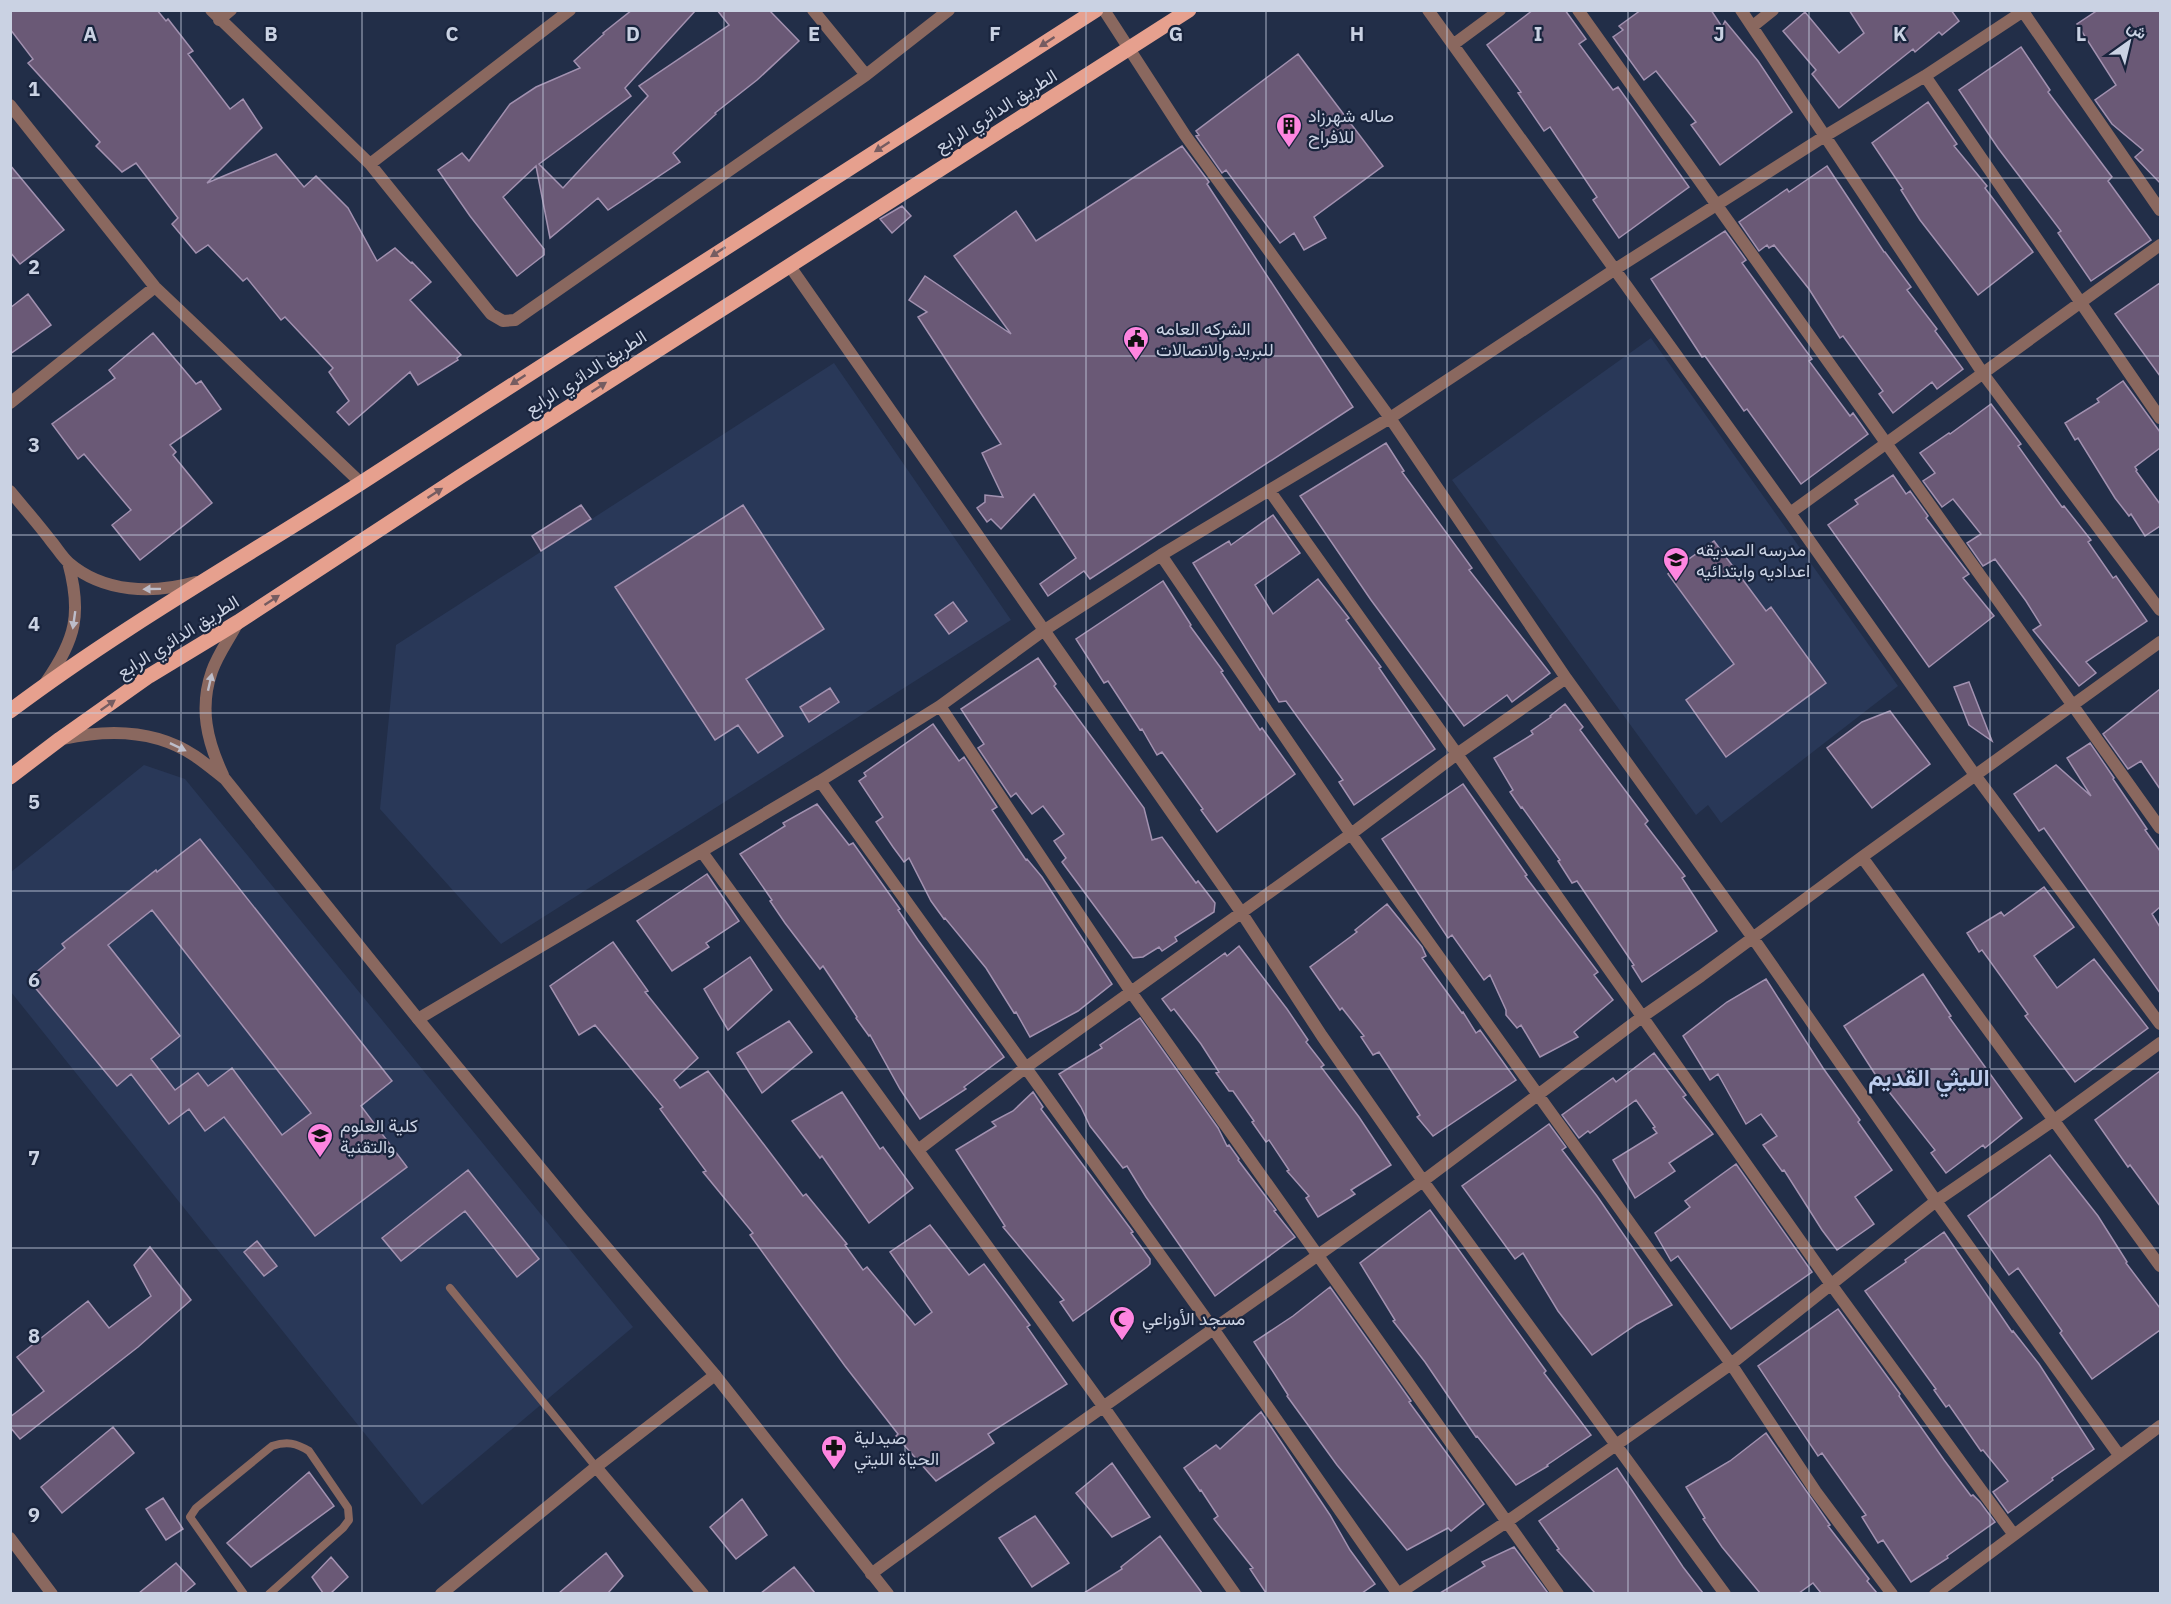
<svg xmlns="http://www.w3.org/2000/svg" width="2171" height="1604" font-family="'IBM Plex Sans',Vazirmatn,sans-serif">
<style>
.built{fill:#293858}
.building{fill:#6a5976;stroke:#a291b0;stroke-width:1.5;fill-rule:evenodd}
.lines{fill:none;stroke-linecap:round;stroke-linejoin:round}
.service{stroke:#8a685f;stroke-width:8}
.minor{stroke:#8a685f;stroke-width:12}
.tertiary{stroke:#8a685f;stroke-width:12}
.primary{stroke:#e6a08e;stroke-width:15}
.oneway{fill:#755c61}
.oneway2{fill:#bdbdc9}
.grid{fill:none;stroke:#cad2e3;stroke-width:1.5;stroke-opacity:0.55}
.labels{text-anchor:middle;stroke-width:4.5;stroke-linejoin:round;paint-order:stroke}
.street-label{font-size:18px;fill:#cad2e3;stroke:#19243d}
.poi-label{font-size:18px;fill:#cad2e3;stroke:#19243d;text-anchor:start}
.district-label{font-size:24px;font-weight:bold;fill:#bccced;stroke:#19243d}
.grid-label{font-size:20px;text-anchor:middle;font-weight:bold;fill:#cad2e3;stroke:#19243d;stroke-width:4.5;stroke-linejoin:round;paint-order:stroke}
</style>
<rect width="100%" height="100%" fill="#222e48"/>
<path class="built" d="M1651,338L1898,686L1721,823L1708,805L1696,815L1452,480Z
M834,363L1011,620L501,944L380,809L396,645Z
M144,765L185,779L633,1327L422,1505L11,992V872Z"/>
<path class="building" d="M10,10H157L166,21L168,19L193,51L188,54L230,109L243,99L262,128L207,183L276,154L304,187L316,176L348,208L377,261L395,248L411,263L412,262L431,282L410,300L461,355L457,358L458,360L418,385L410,372L349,425L337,412L349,401L329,372L333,368L285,317L281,320L247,278L243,281L208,245L196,253L172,224L178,218L136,163L122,172L96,146L100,142L28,63L33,59L10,29Z
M632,10H696L625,88L631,96L539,164L563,188L648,96L639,86L729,25L717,10H769L799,41L757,80L715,113L716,114L673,153L680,162L608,210L598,198L550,238L536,166L503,197L544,249V255L517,276L470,216L438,170L462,153L469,161L510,104L536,87L580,68L574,61L604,34L603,33Z
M1533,10H1565L1586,39L1579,44L1613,90L1618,87L1689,187L1619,238L1593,200L1597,197L1550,127L1544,131L1518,93L1521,92L1487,45Z
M1641,10H1711L1722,27L1725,21L1758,61L1792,112L1720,165L1691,125L1696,122L1656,71L1644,80L1613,37L1623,30L1619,26Z
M1849,10H1951L1959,21L1942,35L1939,32L1915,52L1913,49L1839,108L1812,74L1816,70L1783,31L1805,12L1839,53L1864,33Z
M2098,10H2160V183L2135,157L2143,150L2112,124L2095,100L2116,85L2077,24Z
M2021,47L2050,90L2048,92L2112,177L2108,181L2151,240L2091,281L2058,233L2061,231L1998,148L1959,90Z
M1298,54L1383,166L1314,217L1326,238L1304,250L1294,233L1280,243L1226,170L1222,173L1196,136L1199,135L1196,131Z
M1928,102L1957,144L1954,146L1987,186L1985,188L2033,252L1978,295L1920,220L1901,190L1903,189L1872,143Z
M1182,146L1209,182L1207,184L1353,407L1090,579L1084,571L1048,596L1040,584L1076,558L1034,494L1001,529L991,519L987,522L977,508L985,502V495L1003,497L982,453L1001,444L918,317L927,312L909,300L925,276L1011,334L954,256L1016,211L1036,241Z
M10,165L64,230L20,264L10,252Z
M1827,166L1884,252H1885L1911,287L1907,290L1937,329L1935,331L1963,369L1937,389L1932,382L1893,413L1879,394L1883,391L1843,336L1840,338L1809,289L1774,245L1769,248L1767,245L1759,251L1739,222L1787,189L1789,192Z
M902,206L911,216L892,233L880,219Z
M1725,231L1746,260L1742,263L1812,359L1809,361L1850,416L1853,413L1868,434L1801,484L1747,409L1744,411L1705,356L1702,357L1651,279Z
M2160,283V376L2115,314Z
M28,294L51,325L10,354V308Z
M153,333L196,384L201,381L221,409L170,445L176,452L173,455L212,503L140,560L112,525L131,510L84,454L78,459L52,424L115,378L109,370Z
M2123,381L2160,432V448L2135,467L2137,470L2136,471L2160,504V526L2145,536L2131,514L2129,516L2115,498L2078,438L2075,440L2065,423L2099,402L2097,399Z
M1991,404L2021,444L2018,446L2062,507L2064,506L2091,540L2088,542L2113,578L2116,576L2147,621L2086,662L2096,673L2079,686L2033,630L2041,625L2026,601L1995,559L1983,566L1967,543L1981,534L1953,499L1942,507L1923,481L1935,473L1920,453L1949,433L1950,434Z
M1386,443L1404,471L1402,472L1472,568L1469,570L1550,673L1512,702L1507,695L1464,726L1371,600L1300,496Z
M1893,475L1906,494L1910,491L1928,516L1926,518L1969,574L1963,578L1994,616L1929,667L1828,525L1858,504L1855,500Z
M581,505L591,519L541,551L532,536Z
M743,505L824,629L746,679L783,736L758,753L738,725L715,740L615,587Z
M1273,515L1300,553L1255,585L1273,614L1318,579L1349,618L1346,620L1381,667L1379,668L1435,749L1354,805L1339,782L1343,780L1286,701L1279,702L1193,563L1229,541L1231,545Z
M1714,541L1766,611L1771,607L1826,683L1726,757L1686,700L1734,664L1668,574Z
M1163,581L1191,625L1190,626L1223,671L1221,672L1260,730L1262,728L1295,774L1217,832L1201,810L1203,809L1162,752L1157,755L1142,729L1140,730L1108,681L1104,683L1076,639Z
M953,602L967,621L949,634L935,615Z
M1038,658L1056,684L1054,686L1144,808L1152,840L1162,837L1196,883L1198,881L1215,903L1214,912L1175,937L1177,941L1162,951L1159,947L1143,957L1133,958L1062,862L1066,858L1054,841L1064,834L1043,806L1032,814L1016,793L1011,797L978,748L984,744L961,709Z
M1969,682L1992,741L1969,725L1954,687Z
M830,688L839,702L809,722L800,707Z
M2160,689V789L2141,761L2128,769L2103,734Z
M1565,704L1583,727L1580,730L1648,821L1645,824L1685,876L1682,878L1717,931L1642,982L1632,966L1634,965L1577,881L1572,883L1558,861L1560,860L1522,807L1521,808L1510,792L1513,790L1494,758L1533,734L1531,731L1551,717L1550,716Z
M1890,711L1930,764L1872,808L1827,748L1862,722Z
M933,724L959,761L964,757L997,807L992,810L1026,860L1027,859L1042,877L1112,984L1078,1011L1030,1037L1016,1012L1014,1013L986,968L945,918L944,919L931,901L909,858L904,862L893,847L876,822L883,817L859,781L866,776L864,773Z
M2090,743L2114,778L2113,779L2147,829L2145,830L2160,851V907L2152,914L2160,927V993L2044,828L2039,831L2014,794L2056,765L2091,796L2067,758Z
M1463,784L1527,875L1525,876L1598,972L1594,975L1613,1000L1574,1032L1578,1037L1540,1057L1521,1025L1517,1028L1506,1015V1010L1490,975L1484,980L1452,935L1448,938L1382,839Z
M817,804L849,845L853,843L900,909L898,910L918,940L1004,1057L964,1087L966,1089L920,1119L900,1089L870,1035L869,1036L856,1018L857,1017L823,966L820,969L785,923L770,901L772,900L740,854L785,826L783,823Z
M200,839L392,1081L361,1106L407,1167L315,1236L224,1117L205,1131L189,1109L169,1124L131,1074L117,1086L28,979L65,948L62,944L156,870L157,872ZM152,910L311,1113L282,1135L232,1068L208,1086L198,1073L175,1090L151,1059L180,1036L108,945Z
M707,874L739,921L706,943L709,947L672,971L637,921Z
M2044,887L2074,927L2034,956L2057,988L2094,959L2148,1028L2075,1082L2025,1016L2028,1014L1982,950L1979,952L1967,933L2001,912L2004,916Z
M1387,904L1422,947L1426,956L1422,958L1462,1013L1463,1012L1476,1033L1480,1030L1516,1080L1433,1136L1417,1117L1420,1115L1379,1052L1373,1055L1361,1037L1364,1036L1342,1008L1340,1010L1310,967L1357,932L1355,930Z
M613,942L648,991L645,992L698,1058L674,1080L680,1088L708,1071L803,1196L806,1194L847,1244L845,1245L863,1270L867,1267L915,1325L932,1312L890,1252L930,1225L969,1275L984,1264L1030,1325L1027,1327L1067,1384L988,1434L994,1443L936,1481L896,1436L898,1434L845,1366L750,1235L753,1233L703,1172L706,1171L660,1109L663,1107L595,1025L579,1035L550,986Z
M1239,946L1287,1009L1308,1040L1306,1042L1324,1065L1321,1067L1359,1117L1391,1165L1351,1190L1355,1194L1318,1217L1306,1198L1309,1196L1287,1171L1289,1170L1269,1140L1266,1142L1252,1122L1254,1121L1233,1091H1229L1216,1073L1219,1072L1201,1044L1174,1009L1171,1011L1162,999L1225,953L1227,956Z
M750,957L772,990L728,1030L704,989Z
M1923,974L1951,1016L1949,1017L2022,1118L1985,1148L1983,1145L1946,1173L1931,1153L1935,1150L1875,1074L1844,1026Z
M1766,979L1823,1068L1860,1120L1858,1122L1892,1170L1855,1197L1874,1224L1837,1250L1822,1230L1784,1170L1782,1171L1763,1145L1777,1136L1761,1114L1746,1124L1718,1074L1710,1080L1683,1036L1727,1002Z
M1140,1018L1218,1128L1227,1146L1229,1145L1239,1159L1238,1160L1276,1210L1274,1211L1295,1237L1215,1296L1146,1197L1127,1166L1123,1168L1090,1126L1081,1107L1059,1074L1102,1048L1100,1045Z
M789,1021L812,1052L762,1093L737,1053Z
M1654,1053L1686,1095L1683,1097L1713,1134L1669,1163L1675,1171L1635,1198L1613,1160L1657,1133L1653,1128L1655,1127L1636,1100L1590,1133L1588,1131L1579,1138L1562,1115L1613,1078L1616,1082Z
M2160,1071V1206L2130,1165L2128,1167L2095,1120Z
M842,1092L880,1149L883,1147L913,1188L869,1223L822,1156L820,1158L792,1121Z
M1033,1092L1043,1107L1041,1109L1133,1232L1131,1233L1150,1259V1264L1147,1267L1073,1321L1060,1302L1064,1300L1003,1227L1005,1226L956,1150L996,1126L992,1122L1013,1111Z
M1549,1124L1566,1147L1562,1150L1597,1196L1672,1305L1637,1324L1592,1355L1558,1311L1523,1253L1515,1259L1462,1186Z
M2050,1155L2098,1216L2127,1262L2126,1263L2160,1308V1330L2092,1379L2060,1333L2062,1331L2018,1268L2009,1275L1968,1216Z
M1736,1164L1812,1272L1731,1329L1678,1256L1671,1261L1655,1233L1690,1207L1685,1201Z
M468,1170L539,1259L517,1277L465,1211L401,1261L382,1238Z
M1430,1210L1546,1371L1544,1373L1591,1435L1547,1465L1548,1466L1516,1485L1477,1436L1476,1437L1425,1362L1393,1321L1395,1320L1360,1263Z
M1944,1232L2012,1332L2013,1331L2039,1364L2094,1449L2052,1478L2053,1480L2008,1513L1993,1492L2008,1481L1983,1450L1981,1451L1949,1405L1946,1407L1934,1390L1936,1389L1865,1291L1906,1262L1905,1260Z
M257,1241L277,1266L264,1276L244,1252Z
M150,1247L191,1300L138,1347L20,1439L10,1427V1417L44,1391L17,1357L88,1301L109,1328L151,1296L134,1265Z
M1330,1287L1411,1401L1409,1402L1484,1504L1451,1531L1448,1528L1407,1550L1337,1465L1287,1396L1288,1395L1254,1342L1293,1316Z
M1838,1309L1900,1394L1899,1396L1944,1460L1971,1496L1973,1495L1980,1502L1995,1522L1947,1556L1948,1558L1911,1582L1883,1540L1878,1543L1862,1517L1866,1515L1822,1453L1818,1456L1758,1366Z
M1261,1412L1330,1515L1350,1550L1375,1584L1362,1593H1266L1250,1569L1253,1568L1214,1519L1218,1516L1201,1490L1200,1491L1184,1468L1216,1445L1220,1449Z
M113,1427L134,1453L62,1513L41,1487Z
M1766,1433L1830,1525L1828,1526L1869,1579L1867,1581L1877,1593H1821L1813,1583L1799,1593H1760L1722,1547L1703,1519L1705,1518L1686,1487L1730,1461Z
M1112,1463L1150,1517L1112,1537L1076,1493Z
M1617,1468L1683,1567L1703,1593H1595L1557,1550L1559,1549L1539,1521Z
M309,1472L334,1506L251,1567L227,1543Z
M163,1498L183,1529L166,1540L146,1509Z
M742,1499L767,1535L736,1559L710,1527Z
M1035,1516L1069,1563L1032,1587L999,1538Z
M1160,1536L1202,1593H1084L1122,1569L1121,1567Z
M1514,1547L1548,1593H1440L1485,1566L1482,1562Z
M606,1553L623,1576L608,1593H559Z
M331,1557L348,1577L331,1593H323L312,1577Z
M176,1563L195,1584L184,1593H139Z
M794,1567L815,1593H761Z"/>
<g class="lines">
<path class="service" d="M450,1288L596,1467
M244,1594L190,1517L196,1508L272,1446C287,1441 296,1443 309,1451L348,1508L349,1520L343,1528L269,1594"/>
<path class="minor" d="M211,10L370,164L491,314L503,321L515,320L866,75L949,10
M813,10L866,75
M1104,10L1185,135L1390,418L1566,678L1753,938L1936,1201L2119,1455
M1428,10L1790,513L1975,775L2160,1024
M1578,10L2160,828
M1741,10L1984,375L2160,610
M2022,10L2160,210
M219,20L231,10
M1753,26L1773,10
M1454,44L1500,10
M1925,76L2160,418
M10,105L155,287L361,483
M370,164L570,10
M789,265L1241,912L1322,1036L1423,1181L1725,1594
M10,403L155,287
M1269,490L1457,754L1830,1283L2014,1535
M10,491C24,508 38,524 51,541C57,548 62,557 69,563C104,593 153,594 196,582
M1790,513L2160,245
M1161,555L1351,834L1731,1364L1816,1492L1892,1594
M46,682C76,639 82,613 68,562
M940,706L1131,992L1558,1594
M820,781L1214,1330L1398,1594
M702,852L1103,1406L1235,1594
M1862,857L2160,1266
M418,1019L820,781L940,706L1043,631L1161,555L1390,418L1614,270L1825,136L1925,76L2025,10
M918,1150L1025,1068L1351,834L1457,754L1566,678
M596,1467L703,1594
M10,1538L52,1594
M871,1574L994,1484L1423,1181L1642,1017L1701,976L1862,857L2160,642
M441,1594L596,1467L715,1375
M1398,1594L1508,1521L1731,1364L1936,1201L2054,1120L2160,1043
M1935,1594L2160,1426"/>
<path class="tertiary" d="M63,739C108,729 155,729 195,756C205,763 215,771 225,779L418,1019L580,1216L715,1375L888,1594
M223,775C207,741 199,708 212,671C218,654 230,638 238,622"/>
<path class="primary" d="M10,711C123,626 246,557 364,481C607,323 851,167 1096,10
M10,777L60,739L149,676L238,622L461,476L1189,10"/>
</g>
<defs><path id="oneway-solid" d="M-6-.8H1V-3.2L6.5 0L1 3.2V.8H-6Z" transform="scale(1.5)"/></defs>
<g class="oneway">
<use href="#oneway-solid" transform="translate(1047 42) rotate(147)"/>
<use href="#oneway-solid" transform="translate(882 147) rotate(147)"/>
<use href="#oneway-solid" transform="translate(718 252) rotate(147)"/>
<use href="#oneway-solid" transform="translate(518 380) rotate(147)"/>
<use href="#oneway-solid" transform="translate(599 387) rotate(-33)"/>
<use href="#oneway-solid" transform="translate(435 493) rotate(-33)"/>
<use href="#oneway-solid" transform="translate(272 600) rotate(-33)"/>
<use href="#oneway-solid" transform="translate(108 705) rotate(-35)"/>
</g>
<g class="oneway2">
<use href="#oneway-solid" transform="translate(152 589) rotate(179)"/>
<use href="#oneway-solid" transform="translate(74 620) rotate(98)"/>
<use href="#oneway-solid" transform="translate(210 682) rotate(-77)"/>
<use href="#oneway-solid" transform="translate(178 747) rotate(26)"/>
</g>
<path class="grid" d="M181,10V1594M362,10V1594M543,10V1594M724,10V1594M905,10V1594M1086,10V1594M1266,10V1594M1447,10V1594M1628,10V1594M1809,10V1594M1990,10V1594M10,178H2160M10,356H2160M10,535H2160M10,713H2160M10,891H2160M10,1069H2160M10,1248H2160M10,1426H2160"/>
<defs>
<symbol id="building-pin" viewBox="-11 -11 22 30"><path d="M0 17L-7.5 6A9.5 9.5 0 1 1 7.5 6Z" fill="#fe85e0" stroke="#19243d"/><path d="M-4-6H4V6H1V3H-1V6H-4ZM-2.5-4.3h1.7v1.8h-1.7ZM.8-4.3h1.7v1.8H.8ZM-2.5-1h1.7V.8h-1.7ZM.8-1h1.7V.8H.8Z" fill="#111"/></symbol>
<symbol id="civic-pin" viewBox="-11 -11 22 30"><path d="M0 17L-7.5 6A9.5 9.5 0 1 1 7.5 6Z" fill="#fe85e0" stroke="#19243d"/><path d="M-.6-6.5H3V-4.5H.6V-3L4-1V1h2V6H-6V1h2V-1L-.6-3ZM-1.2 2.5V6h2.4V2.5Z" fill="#111"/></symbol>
<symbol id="school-pin" viewBox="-11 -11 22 30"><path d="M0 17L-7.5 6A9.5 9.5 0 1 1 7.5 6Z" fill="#fe85e0" stroke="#19243d"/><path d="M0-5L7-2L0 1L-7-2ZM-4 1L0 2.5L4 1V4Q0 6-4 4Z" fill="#111"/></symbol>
<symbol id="university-pin" viewBox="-11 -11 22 30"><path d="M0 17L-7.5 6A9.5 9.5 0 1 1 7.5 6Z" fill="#fe85e0" stroke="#19243d"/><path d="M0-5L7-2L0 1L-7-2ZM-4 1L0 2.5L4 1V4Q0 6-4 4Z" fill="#111"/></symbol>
<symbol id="mosque-pin" viewBox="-11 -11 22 30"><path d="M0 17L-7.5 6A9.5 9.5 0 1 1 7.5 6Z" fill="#fe85e0" stroke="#19243d"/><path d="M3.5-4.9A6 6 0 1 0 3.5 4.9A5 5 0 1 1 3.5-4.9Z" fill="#111"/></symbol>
<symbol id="pharmacy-pin" viewBox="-11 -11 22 30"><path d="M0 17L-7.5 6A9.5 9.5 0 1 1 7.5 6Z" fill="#fe85e0" stroke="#19243d"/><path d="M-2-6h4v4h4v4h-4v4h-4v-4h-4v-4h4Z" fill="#111"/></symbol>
</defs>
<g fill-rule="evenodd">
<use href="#building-pin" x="1274" y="111" width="30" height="40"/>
<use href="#civic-pin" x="1121" y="324" width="30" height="40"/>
<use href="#school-pin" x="1661" y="545" width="30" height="40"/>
<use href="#university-pin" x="305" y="1121" width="30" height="40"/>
<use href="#mosque-pin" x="1107" y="1304" width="30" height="40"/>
<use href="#pharmacy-pin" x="819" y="1433" width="30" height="40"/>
</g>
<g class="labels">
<g class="street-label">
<text transform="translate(996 111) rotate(-32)" y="6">الطريق الدائري الرابع</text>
<text transform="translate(586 373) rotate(-33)" y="6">الطريق الدائري الرابع</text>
<text transform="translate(178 637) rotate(-32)" y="6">الطريق الدائري الرابع</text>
</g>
<g class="poi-label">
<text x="1308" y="122">صاله شهرزاد<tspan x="1308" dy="21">للافراح</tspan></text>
<text x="1156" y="335">الشركه العامه<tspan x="1156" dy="21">للبريد والاتصالات</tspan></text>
<text x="1696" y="556">مدرسه الصديقه<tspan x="1696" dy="21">اعداديه وابتدائيه</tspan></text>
<text x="340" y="1132">كلية العلوم<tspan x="340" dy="21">والتقنية</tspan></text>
<text x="1142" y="1325">مسجد الأوزاعي</text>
<text x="854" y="1444">صيدلية<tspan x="854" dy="21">الحياة الليتي</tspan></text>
</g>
<g class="district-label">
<text x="1929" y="1086">الليثي القديم</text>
</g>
</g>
<g class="grid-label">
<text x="90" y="41">A</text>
<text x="271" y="41">B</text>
<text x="452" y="41">C</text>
<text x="633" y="41">D</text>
<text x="814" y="41">E</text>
<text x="995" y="41">F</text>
<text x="1176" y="41">G</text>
<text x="1357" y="41">H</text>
<text x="1538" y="41">I</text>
<text x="1719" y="41">J</text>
<text x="1900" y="41">K</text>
<text x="2081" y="41">L</text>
<text x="34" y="96">1</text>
<text x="34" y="274">2</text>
<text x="34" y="452">3</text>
<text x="34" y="631">4</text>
<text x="34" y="809">5</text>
<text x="34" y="987">6</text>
<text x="34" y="1165">7</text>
<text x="34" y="1343">8</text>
<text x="34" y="1522">9</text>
</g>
<rect width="2171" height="1604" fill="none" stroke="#cad2e3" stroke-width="24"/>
<g transform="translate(2129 42) rotate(34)" stroke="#19243d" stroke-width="4.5" paint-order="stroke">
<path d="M0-4.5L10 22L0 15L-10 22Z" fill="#cad2e3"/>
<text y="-9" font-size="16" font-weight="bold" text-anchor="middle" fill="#cad2e3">ش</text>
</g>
</svg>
